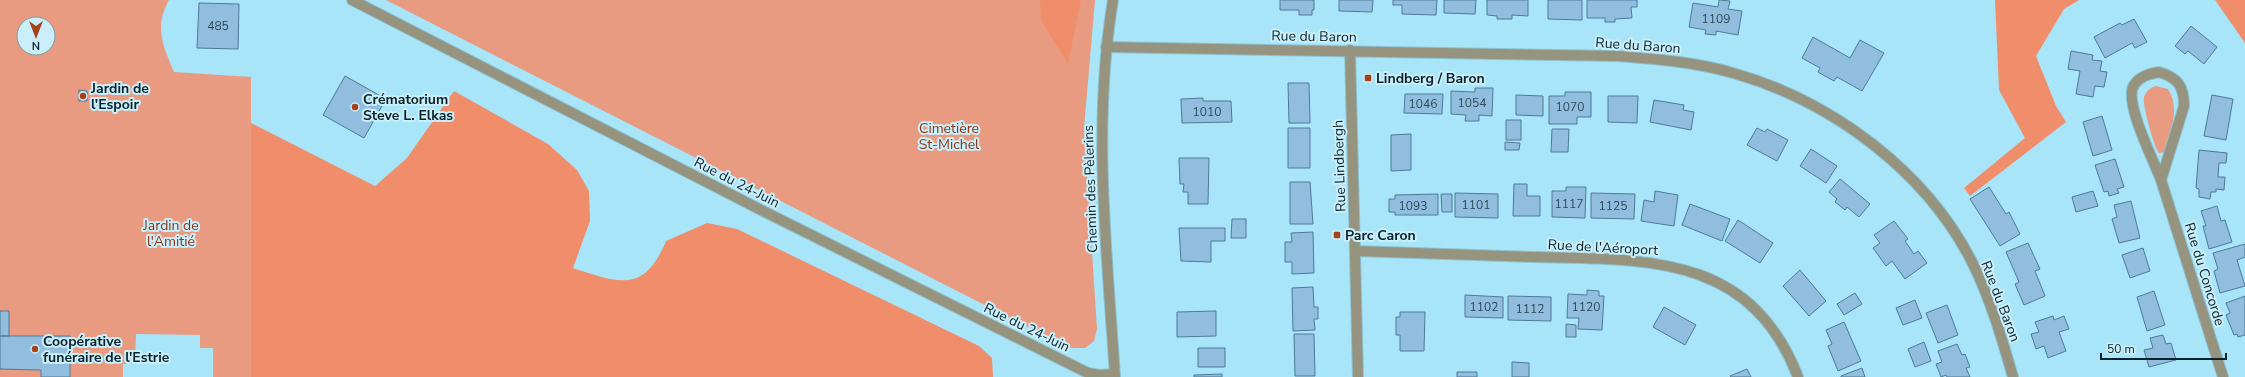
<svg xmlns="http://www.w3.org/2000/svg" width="2245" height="377" font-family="'Nunito Sans',sans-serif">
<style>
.green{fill:#e89b80;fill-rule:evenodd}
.forest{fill:#f08e6c}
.building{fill:#91bedf;stroke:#4e7a98}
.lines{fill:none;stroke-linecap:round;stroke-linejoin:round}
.minor-casing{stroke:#8cc2d3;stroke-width:12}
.tertiary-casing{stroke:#8cc2d3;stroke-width:12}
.minor{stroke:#96937e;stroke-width:10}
.tertiary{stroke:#96937e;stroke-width:10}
.poi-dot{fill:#a7411a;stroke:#caeefa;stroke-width:1.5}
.labels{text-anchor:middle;stroke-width:4;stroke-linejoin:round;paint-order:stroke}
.number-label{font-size:12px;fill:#2c4a57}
.street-label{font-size:14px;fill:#0a232a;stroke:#caeefa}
.poi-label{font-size:14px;font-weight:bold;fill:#0a232a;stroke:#caeefa;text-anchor:start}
.park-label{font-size:14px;fill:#8c3413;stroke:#caeefa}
</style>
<rect width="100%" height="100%" fill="#a8e5f8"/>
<path class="green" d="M0,0H169C154,27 163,46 174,72L251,77V377H213V348H200V335L136,334L135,364H123V377H0ZM24,24H48V48H24Z
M386,0H1095L1084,128L1097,329L1094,341L1085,348H1069Z
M2156,86L2168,89C2180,108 2171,127 2167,147L2165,152L2159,153C2154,147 2142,104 2144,97C2146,91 2150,88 2156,86Z"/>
<path class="forest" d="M1040,0H1081L1068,64L1041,20Z
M1995,0H2079L2064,9L2036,56L2056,106L2066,122L1970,196L1964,188L2025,138L1999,90Z
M2215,0H2245V43Z
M454,91L548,144L577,170L589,191L590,221L573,268C619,283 644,294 666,241L707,223L737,229L979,346L992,358L993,377H251V123L375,186L407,158Z"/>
<path class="building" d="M1280,0H1314V10H1312V15H1299V10H1280Z
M1339,0H1373L1372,12L1339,11Z
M1393,0H1437L1436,15L1402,14V5H1393Z
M1444,0H1476L1475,14L1444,13Z
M1487,0H1528V16L1512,15V19H1497V16L1487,15Z
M1548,0H1582V20L1548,19Z
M1587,0H1637V7H1631L1632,18L1615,19V22H1605V18H1587Z
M1719,0L1730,1L1728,9L1742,11L1738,35L1716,31V35L1705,34L1706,30L1689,27L1693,3L1718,7Z
M199,3L239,4L238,49L197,48Z
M2134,19L2147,42L2135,48L2132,43L2105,58L2094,37L2120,23L2122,25Z
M2191,26L2217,47L2204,64L2188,51L2185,54L2175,46Z
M1813,37L1850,58L1860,40L1884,53L1862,91L1837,77L1834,81L1818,72L1820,68L1802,58Z
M2071,51L2093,55L2092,60L2102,61L2100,71L2107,72L2104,87L2095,86L2093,97L2076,94L2080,71L2068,69Z
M345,76L386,99L364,138L323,115Z
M1288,83H1309L1310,123H1289Z
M1475,88H1493L1492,116L1479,115V121H1465L1466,115L1451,114V91L1475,92Z
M79,90L87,91V101H79Z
M1565,92H1591V117H1577V124H1549V96H1565Z
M1405,94H1443L1442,114L1404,113Z
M1516,95L1543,96V116L1516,115Z
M2212,95L2233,99L2226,140L2204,136Z
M1608,96H1638L1637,123L1608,122Z
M1203,98V101H1231L1232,122L1182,123L1181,99Z
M1654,100L1684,105L1683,110L1694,112L1691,130L1650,122Z
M2102,116L2112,150L2093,156L2083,122Z
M1506,120H1521V140H1506Z
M1288,128H1310V168H1288Z
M1757,128L1765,132L1767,129L1788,140L1777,161L1747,145Z
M1552,129H1569L1568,152H1551Z
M1411,134V170L1391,171V135Z
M1505,142L1520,143L1519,150H1505Z
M1811,149L1837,166L1826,183L1800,166Z
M2199,150L2227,153L2226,163H2219L2218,177H2225L2224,190L2216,189V192H2211L2210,199L2199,197V189L2196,188Z
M1179,158H1209L1208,204H1188V192H1183L1184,184H1180Z
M2115,159L2124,187L2117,189L2119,193L2109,196L2108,191L2104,192L2095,165Z
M1840,179L1870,204L1859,217L1847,207L1845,210L1835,202L1837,199L1829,192Z
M1290,182H1310L1313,224H1290Z
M1514,184H1527V196H1540V216H1513Z
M1566,187H1586L1585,218L1552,217V191H1566Z
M1989,187L2006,214L2009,212L2020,234L2000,246L1970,199Z
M1655,191L1678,195L1674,226L1641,221L1644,200L1654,202Z
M2093,191L2098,206L2076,212L2072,197Z
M1455,193L1498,194V218L1455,217Z
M1591,193L1635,194L1634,219L1591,218Z
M1438,194V215H1395V212H1389V199H1395V195Z
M1441,194H1452V212H1442Z
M2131,201L2140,238L2119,243L2112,219L2117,217L2114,205Z
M1690,204L1730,219L1722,241L1682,225Z
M2217,206L2221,221L2225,220L2232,242L2209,249L2203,226H2206L2201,211Z
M1232,219H1246V238H1231Z
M1738,220L1773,243L1760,263L1725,241Z
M1894,221L1908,239L1905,241L1914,254L1918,251L1927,263L1905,279L1892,261L1886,266L1873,248L1880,243L1874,235Z
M1179,228H1225V241H1211V262L1181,261Z
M1313,232L1314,273L1292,274V262H1285V242H1292L1291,233Z
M2028,243L2040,269L2035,271L2045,296L2024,305L2015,284L2019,282L2006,252Z
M2245,244V257L2237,260L2245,286L2220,293L2214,271L2218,269L2213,253Z
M2143,248L2150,271L2130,278L2122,255Z
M1800,270L1826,301L1809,316L1783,286Z
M1313,287L1314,307H1318V319H1314L1315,330L1293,331L1292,288Z
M1587,290L1599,291V296H1604L1602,330L1578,329L1579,318H1567L1568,294L1587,295Z
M2154,291L2165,325L2147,331L2137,297Z
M1855,293L1862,304L1844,315L1837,304Z
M1465,295L1503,297V318L1465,317Z
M1508,296L1551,297V321L1508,320Z
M2245,296V335L2238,337L2237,334L2234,335L2226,315L2230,313L2226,303Z
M1915,300L1922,318L1903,325L1896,308Z
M1947,305L1958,335L1938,343L1926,313Z
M1664,307L1696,325L1685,345L1653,327Z
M0,311H9V336H0Z
M1216,311V336L1177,337V312Z
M1400,312H1425L1424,351H1400V335H1396V317H1400Z
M2053,316L2054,320L2064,316L2069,329L2059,332L2066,351L2048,358L2044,346L2036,349L2031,334L2039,332L2035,322Z
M1844,322L1861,361L1838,371L1828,346L1832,344L1826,330Z
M1566,324L1576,325V337H1566Z
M1294,334H1314L1315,376H1295Z
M2163,335L2166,344L2171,343L2176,360L2149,367L2144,350L2153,348L2150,338Z
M0,336H70V377H41V370L0,369Z
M1924,342L1931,361L1915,367L1908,349Z
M1957,344L1962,355L1965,354L1970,367L1966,368L1970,377H1947L1946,375L1941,377L1936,364L1942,362L1938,351Z
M1198,348H1225V367H1198Z
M1512,362L1529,363V377H1512Z
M1862,368L1865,377H1841V376Z
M1747,369L1751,377H1731L1730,376Z
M1457,372H1477V377H1457Z
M1222,374V377H1194V375Z"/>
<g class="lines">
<defs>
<path id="minor" d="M1106,47L1616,56C1655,59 1695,62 1733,73C1832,101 1928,172 1974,266C1991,301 2002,339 2013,377
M1350,50L1358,377
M2159,72C2178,78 2184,86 2184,106L2161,180C2154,161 2123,101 2134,85C2140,76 2149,74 2159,72Z
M2161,180L2223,377
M1356,251C1415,253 1475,255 1534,257C1646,260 1750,253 1798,377"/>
<path id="tertiary" d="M352,0L761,210L1088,373L1099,375L1114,374
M1113,0C1092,127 1107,250 1115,377"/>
</defs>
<use href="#minor" class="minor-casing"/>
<use href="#tertiary" class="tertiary-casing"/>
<use href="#minor" class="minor"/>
<use href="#tertiary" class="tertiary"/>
</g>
<g class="poi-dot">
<rect x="1364" y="74" width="8" height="8" rx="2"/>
<circle cx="83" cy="96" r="4"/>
<circle cx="355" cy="107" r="4"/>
<rect x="1333" y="231" width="8" height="8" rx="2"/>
<circle cx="35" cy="349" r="4"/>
</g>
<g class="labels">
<g class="number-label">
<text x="1716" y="23">1109</text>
<text x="218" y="30">485</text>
<text x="1472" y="107">1054</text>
<text x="1423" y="108">1046</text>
<text x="1570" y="111">1070</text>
<text x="1207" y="116">1010</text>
<text x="1569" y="208">1117</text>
<text x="1476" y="209">1101</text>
<text x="1413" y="210">1093</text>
<text x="1613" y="210">1125</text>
<text x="1484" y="311">1102</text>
<text x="1586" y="311">1120</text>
<text x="1530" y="313">1112</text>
</g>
<g class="street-label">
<text transform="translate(1314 36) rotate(1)" y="5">Rue du Baron</text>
<text transform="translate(1638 45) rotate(4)" y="5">Rue du Baron</text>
<text transform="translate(1339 166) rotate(-92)" y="5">Rue Lindbergh</text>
<text transform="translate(737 182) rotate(27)" y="5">Rue du 24-Juin</text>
<text transform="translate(1090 189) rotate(-92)" y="5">Chemin des Pèlerins</text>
<text transform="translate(1603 247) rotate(3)" y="5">Rue de l'Aéroport</text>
<text transform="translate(2205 274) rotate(73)" y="5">Rue du Concorde</text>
<text transform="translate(2001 301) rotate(69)" y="5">Rue du Baron</text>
<text transform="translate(1027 327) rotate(26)" y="5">Rue du 24-Juin</text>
</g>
<g class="poi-label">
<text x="1376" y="83">Lindberg / Baron</text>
<text x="91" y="93">Jardin de<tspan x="91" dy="16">l'Espoir</tspan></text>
<text x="363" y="104">Crématorium<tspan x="363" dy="16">Steve L. Elkas</tspan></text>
<text x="1345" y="240">Parc Caron</text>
<text x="43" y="346">Coopérative<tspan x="43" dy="16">funéraire de l'Estrie</tspan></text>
</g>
<g class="park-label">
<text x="949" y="133">Cimetière<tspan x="949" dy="16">St-Michel</tspan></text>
<text x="171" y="230">Jardin de<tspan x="171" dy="16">l'Amitié</tspan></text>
</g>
</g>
<g transform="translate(36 36) rotate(180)"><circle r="19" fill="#caeefa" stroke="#7d9da7"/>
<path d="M0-3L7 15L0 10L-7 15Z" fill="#a7411a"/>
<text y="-6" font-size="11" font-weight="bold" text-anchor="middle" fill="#0a232a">N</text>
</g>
<path d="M2101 353v6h125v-6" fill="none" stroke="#0a232a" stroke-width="2"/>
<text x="2107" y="353" font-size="12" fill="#0a232a" stroke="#caeefa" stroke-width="3" paint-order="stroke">50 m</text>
</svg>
